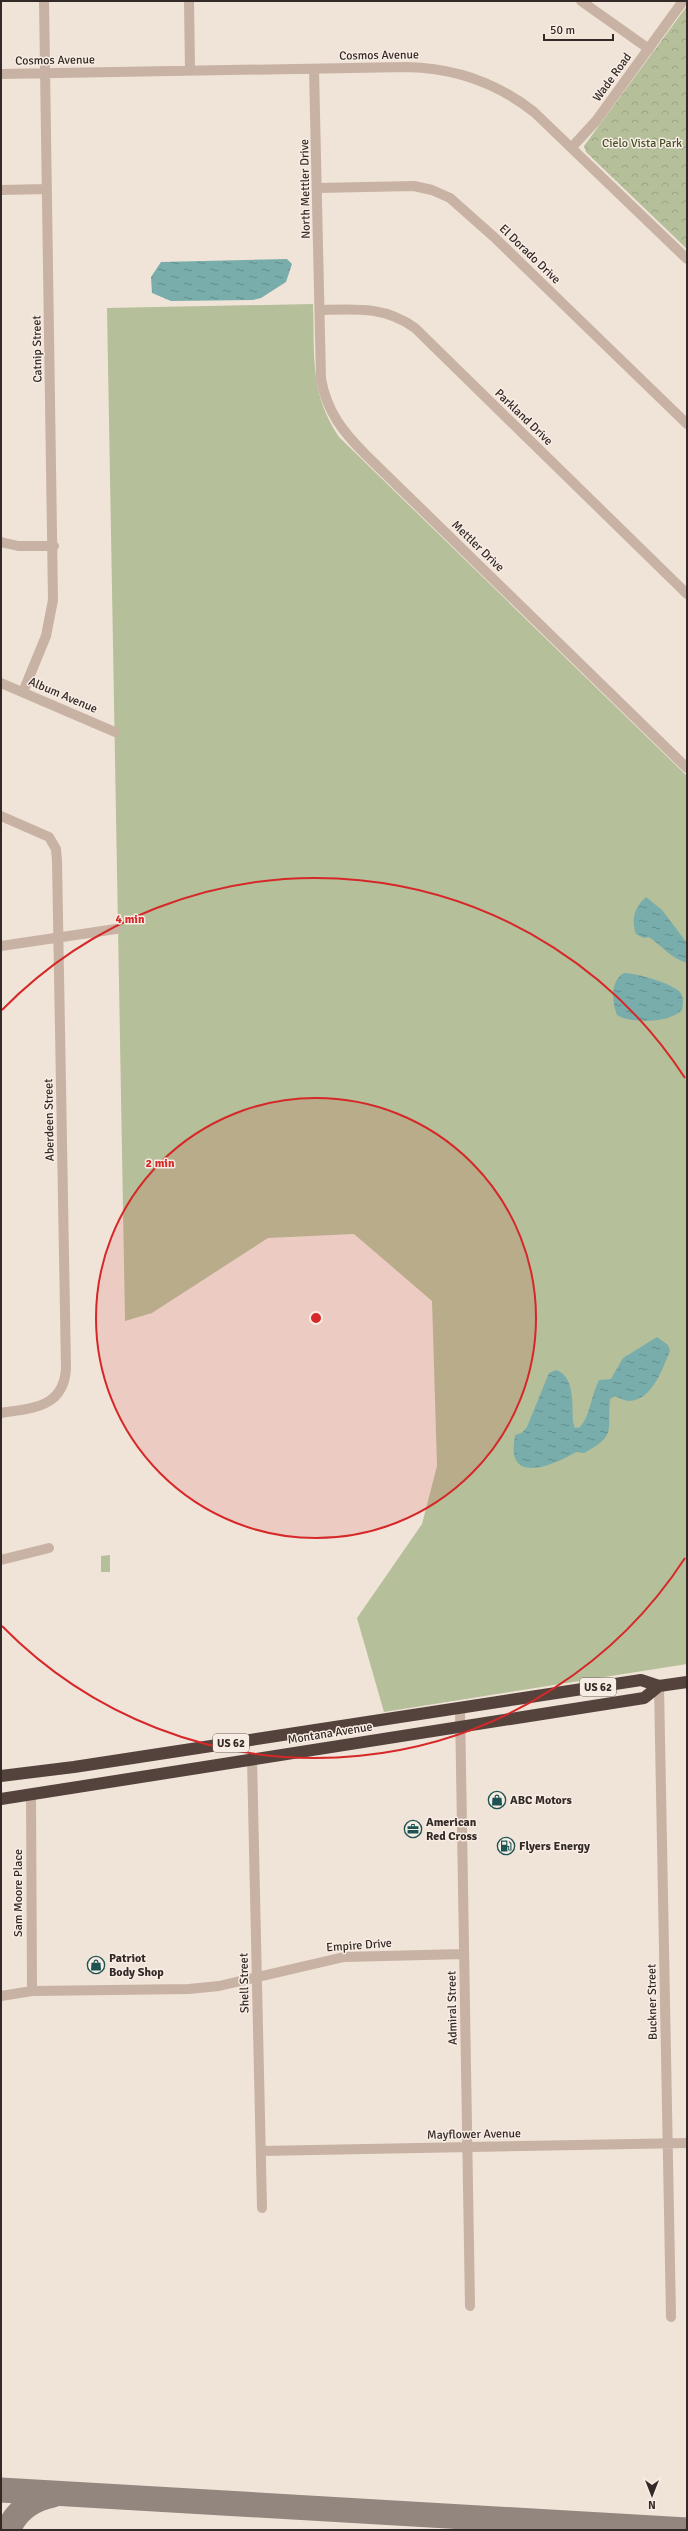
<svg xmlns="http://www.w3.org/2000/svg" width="688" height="2531" font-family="Signika,sans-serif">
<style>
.green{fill:#b5bf99}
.park{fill:url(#park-crowns)}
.water{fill:url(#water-ripples)}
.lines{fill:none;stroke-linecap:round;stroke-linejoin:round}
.taxiway{stroke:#92867f;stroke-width:25}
.minor{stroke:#c8b2a4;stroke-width:10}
.highway{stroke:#54433d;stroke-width:12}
.ring{fill:none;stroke:#d62828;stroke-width:2}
.labels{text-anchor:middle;stroke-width:3;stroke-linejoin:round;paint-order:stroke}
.shield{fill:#f8ede4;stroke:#6e645f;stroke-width:1}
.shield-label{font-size:11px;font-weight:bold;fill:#332926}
.street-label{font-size:12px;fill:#332926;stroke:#f8ede4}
.park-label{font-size:12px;fill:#46512a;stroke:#f8ede4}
.poi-label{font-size:12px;font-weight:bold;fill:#332926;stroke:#f8ede4;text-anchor:start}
.centre{fill:#d62828;stroke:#f8ede4;stroke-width:2}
.ring-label{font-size:12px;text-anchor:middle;font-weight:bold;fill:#d62828;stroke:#f8ede4;stroke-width:3;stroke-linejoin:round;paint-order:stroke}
</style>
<defs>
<pattern id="park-crowns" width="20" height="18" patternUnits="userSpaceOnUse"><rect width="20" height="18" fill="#b5bf99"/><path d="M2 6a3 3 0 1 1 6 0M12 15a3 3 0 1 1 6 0" fill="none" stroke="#9ca484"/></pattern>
<pattern id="water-ripples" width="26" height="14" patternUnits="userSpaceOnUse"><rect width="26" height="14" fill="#78adab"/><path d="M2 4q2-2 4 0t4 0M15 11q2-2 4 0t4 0" fill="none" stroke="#638d8b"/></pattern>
</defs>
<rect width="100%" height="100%" fill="#f0e3d8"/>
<path class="green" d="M313,304C315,356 309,392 339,437L687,776V1664L384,1712L357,1618L422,1524L437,1466L432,1301L354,1234L268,1238L152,1313L125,1321L107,308Z
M110,1555V1572H101V1556Z"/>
<path class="park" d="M687,6V249L586,152L584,146Z"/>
<path class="water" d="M287,259L292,264L286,282L261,298L253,300L171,301L152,293L151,277L161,262Z
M646,897L662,910L687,943V963C671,958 663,947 649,937L644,938L636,934C631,919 634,908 646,897Z
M624,973C636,973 671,983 680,992C684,997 683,1004 682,1010C669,1023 632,1024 617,1015C612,1003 610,980 624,973Z
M657,1337L668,1345L670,1351C662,1369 653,1399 630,1401C624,1401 620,1398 615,1396L610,1399C607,1431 617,1435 584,1453L576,1452C565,1459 525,1479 516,1460C512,1453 514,1443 515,1435L522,1433L527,1427L549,1373L556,1370C575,1376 572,1405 573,1422L575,1428L580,1427C590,1416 591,1396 599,1380L611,1379L623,1358Z"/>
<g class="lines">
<path class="taxiway" d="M1,2490L687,2530
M8,2530C16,2511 33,2499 53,2495"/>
<path class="minor" d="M189,1L190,70
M581,1L649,49
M314,69L321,379C327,412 343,432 366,455L687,768
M1,74L407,67C455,68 496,82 534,112L687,259
M572,147L596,121L683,1
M318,188L414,186L432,190L450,198L494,237L687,424
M1,190L47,189
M320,310C355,309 385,306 415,328L687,594
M1,542L18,546H54
M1,683L115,732
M23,692L46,636L53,600L44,1
M1,816L49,837L56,849L57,861L66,1368C64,1408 32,1408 1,1413
M1,946L116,929
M1,1560L49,1548
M659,1686L671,2317
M460,1708L470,2306
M252,1759L262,2208
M31,1795L32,1991
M1,1996L32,1991L189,1989L219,1986L344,1957L464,1954
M261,2151L687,2143"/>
<path class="highway" d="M1,1776L74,1767L641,1680L659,1686L687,1682
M1,1799L644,1698L659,1686"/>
</g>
<circle cx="316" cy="1318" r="220" fill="#d62828" fill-opacity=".12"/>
<g class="ring">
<circle cx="316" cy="1318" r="220"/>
<path d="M685 1558A440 440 0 0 1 2 1626M2 1010A440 440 0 0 1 685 1078"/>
</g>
<defs>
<symbol id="shop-ring" viewBox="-11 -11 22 22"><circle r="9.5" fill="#f8ede4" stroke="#1d5453" stroke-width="1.5"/><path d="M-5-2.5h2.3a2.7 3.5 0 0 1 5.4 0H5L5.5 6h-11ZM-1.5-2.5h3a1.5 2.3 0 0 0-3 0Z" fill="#1d5453"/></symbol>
<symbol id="office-ring" viewBox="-11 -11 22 22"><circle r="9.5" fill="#f8ede4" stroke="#1d5453" stroke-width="1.5"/><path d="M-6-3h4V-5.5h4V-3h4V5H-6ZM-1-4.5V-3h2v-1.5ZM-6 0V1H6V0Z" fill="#1d5453"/></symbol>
<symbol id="fuel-ring" viewBox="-11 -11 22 22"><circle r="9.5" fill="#f8ede4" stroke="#1d5453" stroke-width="1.5"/><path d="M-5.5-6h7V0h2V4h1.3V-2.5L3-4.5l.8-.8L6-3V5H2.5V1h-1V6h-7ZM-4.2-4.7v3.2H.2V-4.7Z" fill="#1d5453"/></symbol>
</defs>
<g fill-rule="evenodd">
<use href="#shop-ring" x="487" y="1790" width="20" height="20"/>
<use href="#office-ring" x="403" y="1819" width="20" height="20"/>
<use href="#fuel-ring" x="496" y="1836" width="20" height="20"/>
<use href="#shop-ring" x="86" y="1955" width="20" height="20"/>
</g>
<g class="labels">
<g class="shield">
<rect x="580" y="1678" width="36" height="18" rx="3"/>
<rect x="213" y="1734" width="36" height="18" rx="3"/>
</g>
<g class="shield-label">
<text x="598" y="1691">US 62</text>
<text x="231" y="1747">US 62</text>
</g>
<g class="street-label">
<text transform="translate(379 55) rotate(-1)" y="4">Cosmos Avenue</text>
<text transform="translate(55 60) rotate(-1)" y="4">Cosmos Avenue</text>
<text transform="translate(612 77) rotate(-54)" y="4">Wade Road</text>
<text transform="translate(305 189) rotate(-91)" y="4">North Mettler Drive</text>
<text transform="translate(530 254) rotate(44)" y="4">El Dorado Drive</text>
<text transform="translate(37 349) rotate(-91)" y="4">Catnip Street</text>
<text transform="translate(524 417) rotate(44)" y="4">Parkland Drive</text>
<text transform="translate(478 546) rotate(44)" y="4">Mettler Drive</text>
<text transform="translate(63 695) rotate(23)" y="4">Album Avenue</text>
<text transform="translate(49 1120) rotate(-91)" y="4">Aberdeen Street</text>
<text transform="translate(330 1733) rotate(-9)" y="4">Montana Avenue</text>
<text transform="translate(18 1893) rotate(-90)" y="4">Sam Moore Place</text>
<text transform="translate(359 1945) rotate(-4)" y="4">Empire Drive</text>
<text transform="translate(244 1983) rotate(-91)" y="4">Shell Street</text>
<text transform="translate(652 2002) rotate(-91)" y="4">Buckner Street</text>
<text transform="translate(452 2008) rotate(-91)" y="4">Admiral Street</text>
<text transform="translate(474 2134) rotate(-1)" y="4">Mayflower Avenue</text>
</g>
<g class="park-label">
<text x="642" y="147">Cielo Vista Park</text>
</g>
<g class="poi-label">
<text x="510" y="1804">ABC Motors</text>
<text x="426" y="1826">American<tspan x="426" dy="14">Red Cross</tspan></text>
<text x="519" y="1850">Flyers Energy</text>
<text x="109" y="1962">Patriot<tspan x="109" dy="14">Body Shop</tspan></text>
</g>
</g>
<circle cx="316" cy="1318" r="6" class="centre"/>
<g class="ring-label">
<text x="130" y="923">4 min</text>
<text x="160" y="1167">2 min</text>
</g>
<rect width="688" height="2531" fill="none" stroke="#332926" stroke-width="4"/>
<g transform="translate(652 2495) rotate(180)" stroke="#f8ede4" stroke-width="3" paint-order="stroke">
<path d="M0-3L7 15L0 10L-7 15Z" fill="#332926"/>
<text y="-6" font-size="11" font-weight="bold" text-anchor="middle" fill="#332926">N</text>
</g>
<path d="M544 34v6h69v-6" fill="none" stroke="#332926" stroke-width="2"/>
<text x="550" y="34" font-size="12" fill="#332926" stroke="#f8ede4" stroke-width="3" paint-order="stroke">50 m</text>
</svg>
